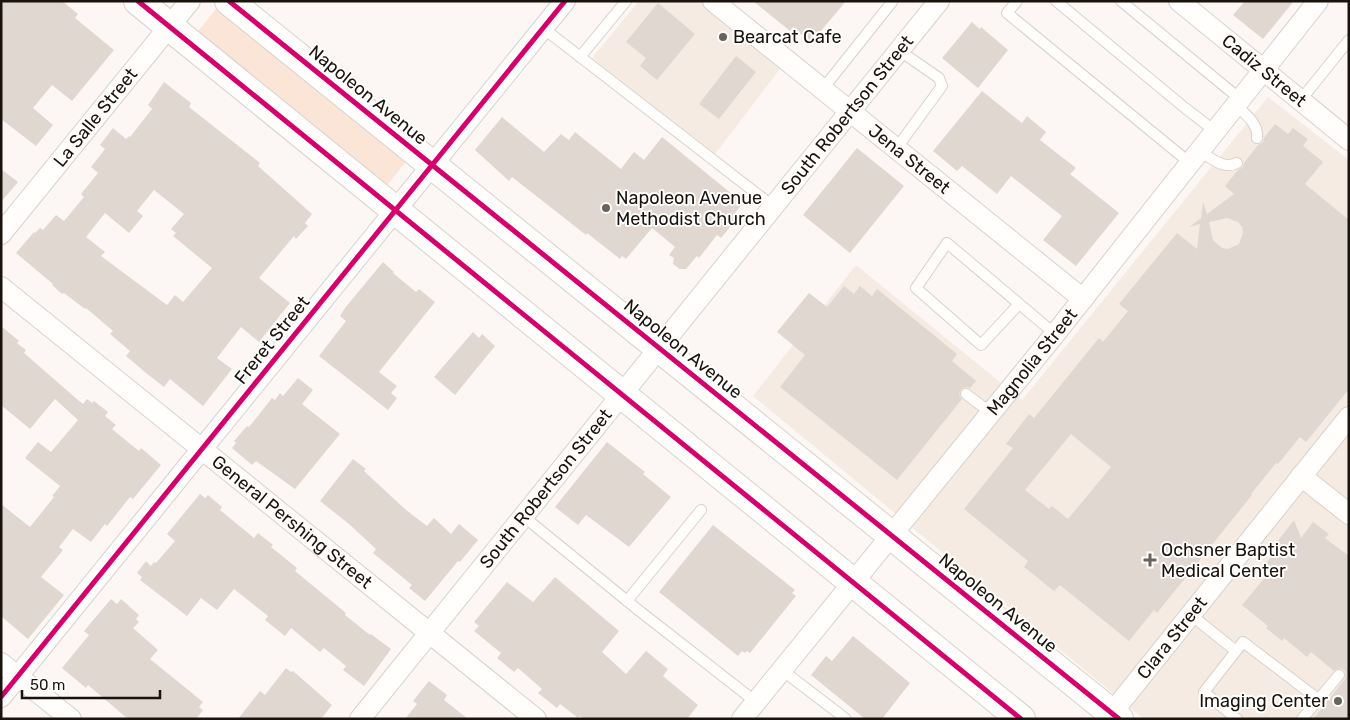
<svg xmlns="http://www.w3.org/2000/svg" width="1350" height="720" font-family="Rubik,sans-serif">
<style>
.built{fill:#f6ebe3}
.green{fill:#fbe5d6}
.building{fill:#e0d7d0;fill-rule:evenodd}
.lines{fill:none;stroke-linecap:round;stroke-linejoin:round}
.service-casing{stroke:#d8d2ce;stroke-width:12}
.minor-casing{stroke:#d8d2ce;stroke-width:22}
.secondary-casing{stroke:#d8d2ce;stroke-width:30}
.service{stroke:#fffefd;stroke-width:10}
.minor{stroke:#fffefd;stroke-width:20}
.secondary{stroke:#fffefd;stroke-width:28}
.cycleway-casing{stroke:#fff;stroke-width:8}
.cycleway{stroke:#d6006c;stroke-width:5}
.poi-dot{fill:#69635e;stroke:#fff;stroke-width:2}
.labels{text-anchor:middle;stroke-width:4;stroke-linejoin:round;paint-order:stroke}
.poi-label{font-size:18px;fill:#1a130d;stroke:#fff;text-anchor:start}
.street-label{font-size:18px;fill:#1a130d;stroke:#fff}
</style>
<rect width="100%" height="100%" fill="#fcf7f4"/>
<path class="built" d="M639,1H699L780,69L715,154L592,58Z
M1268,97L1349,160V719H1144L753,396L856,265L1022,400Z"/>
<path class="green" d="M219,5L409,158L385,188L196,34Z"/>
<path class="building" d="M1,1H62L78,14L75,18L114,50L72,101L52,85L33,108L53,125L36,146L1,119Z
M753,1H846L811,43L793,27L790,31Z
M1245,1H1294L1263,39L1233,15Z
M658,3L695,34L657,80L640,66L646,58L626,42Z
M972,22L980,29L981,27L1008,50L978,88L942,58Z
M736,56L756,72L719,119L699,104Z
M164,82L191,103L189,107L260,163L258,166L312,214L305,223L308,226L296,239L294,236L259,278L290,303L259,342L241,327L217,358L232,369L203,406L170,379L164,387L146,373L126,356L130,351L110,334L113,331L86,308L85,309L64,293L62,294L52,285L53,284L16,253L34,232L35,233L40,228L43,230L56,215L64,221L84,197L81,194L98,173L91,167L105,149L100,145L113,128L126,139L129,136L130,137L152,109L148,105ZM154,190L184,214L171,229L176,233L173,236L212,268L183,302L175,295L167,305L101,256L105,252L86,237L105,213L129,233L143,216L137,211Z
M982,91L1022,123L1027,116L1046,132L1040,140L1076,168L1070,174L1119,213L1076,266L1043,240L1062,216L1011,176L997,194L962,166L957,171L933,151Z
M502,117L544,152L561,134L569,140L575,132L621,169L634,152L644,160L662,137L743,203L734,214L738,217L721,238L717,235L699,258L697,256L686,269H680L673,264L674,258L669,255L675,247L652,228L626,259L622,256L620,259L587,233L586,235L512,177L509,181L475,150Z
M1275,124L1288,134L1293,128L1308,139L1303,146L1323,162L1305,184L1349,220V389L1306,442L1300,437L1278,464L1276,463L1251,494L1252,495L1157,613L1154,610L1129,641L1060,585L1054,591L1024,567L1028,561L964,509L1013,448L1006,444L1029,414L1034,418L1099,338L1103,342L1128,311L1119,304L1177,233L1197,249L1200,224L1189,227L1201,218L1203,202L1207,214L1234,194L1225,186L1238,170L1243,167L1244,163L1258,145L1263,142L1264,138ZM1227,218L1238,222L1242,227L1243,233L1239,244L1228,249L1222,248L1213,240L1209,222ZM1071,434L1111,467L1068,519L1052,506L1049,509L1025,490Z
M857,148L904,186L850,253L803,215Z
M1,169L18,182L1,202Z
M383,262L394,272L393,273L416,292L419,289L435,302L379,372L397,386L391,393L397,398L388,410L319,356L346,321L340,316L345,308Z
M844,286L854,294L860,286L872,296L877,289L957,354L952,361L976,381L970,388L966,387L961,389L959,394L962,399L897,480L780,387L805,355L777,332L809,293L827,307Z
M1,326L19,341L17,343L26,350L24,353L78,400L83,404L87,399L92,403L94,401L108,412L105,416L116,425L112,429L139,451L141,448L161,465L133,499L130,497L107,526L105,524L91,542L73,529L59,547L63,550L41,577L64,595L28,639L1,616V504L30,527L54,497L52,496L60,486L25,458L38,442L51,452L78,420L55,399L30,429L1,405Z
M473,332L479,338L482,334L495,346L455,395L434,377Z
M298,378L313,390L302,404L340,434L295,489L256,461L252,465L232,448L236,443L234,441L247,426L249,427L272,398L275,400L280,393L283,396Z
M607,442L645,472L643,474L671,497L629,547L586,515L578,525L555,507Z
M353,459L366,469L364,471L406,510L427,526L434,518L451,534L459,524L478,540L460,562L458,561L425,601L409,588L412,585L373,553L376,549L349,524L320,501Z
M200,494L205,498L208,495L222,507L220,510L254,538L258,533L273,545L271,547L297,568L295,571L346,613L345,615L370,635L371,634L391,649L364,686L343,670L346,666L324,648L320,652L291,628L285,636L265,620L268,616L234,589L217,610L201,598L187,616L140,580L142,577L137,573L146,561L151,566L154,562L156,563L175,541L167,534Z
M1294,520L1301,538L1313,522L1329,534L1325,538L1349,556V719H1313L1345,679L1346,673L1344,670L1340,668L1334,671L1311,652L1307,657L1284,638L1282,641L1266,628L1268,626L1242,605L1272,569L1265,564L1281,545L1277,542Z
M713,525L795,590L792,593L796,596L750,653L747,651L745,653L742,651L738,656L659,592Z
M555,577L619,631L602,652L626,674L646,651L668,669L663,676L698,705L687,719H584L580,716L578,718L560,704L557,708L538,693L542,689L518,668L514,672L497,658L501,653L474,631L479,626L474,622L507,582L533,602Z
M111,599L117,604L121,599L139,615L136,619L139,622L133,628L158,650L150,659L203,702L199,707L203,710L196,719H128L88,685L86,688L62,668L89,635L84,631Z
M853,636L910,683L882,719H865L811,675L826,656L832,661Z
M286,668L291,672L293,671L332,705L321,719H238L260,691L265,695Z
M429,681L447,695L444,700L468,719H405L417,704L413,701Z"/>
<g class="lines">
<defs>
<path id="service" d="M1017,1L1007,13L1190,163
M1056,1L1185,108L1215,131
M1121,1L1240,99
M543,28L774,207
M580,57L626,1
M822,90L892,2
M1300,101L1349,40
M1236,105C1245,114 1259,124 1257,138
M896,149L942,86L939,78L900,51
M1199,151C1211,158 1224,170 1237,163
M1019,304L981,345L916,288L947,243L1055,334
M966,394L991,413
M523,516L637,609L756,702
M627,601L701,510
M1191,615L1236,651L1243,642L1318,699
M1236,651L1204,692L1237,719
M782,670L846,719
M1302,719L1339,675"/>
<g id="minor">
<path id="s1" d="M713,1L1083,299"/>
<path id="s2" d="M1179,1L1349,140"/>
<path id="s3" d="M1,234L190,1"/>
<path id="s4" d="M1,287L536,719"/>
<path d="M1301,476L1349,514"/>
<path d="M1,663L71,719"/>
<path d="M1,697L565,1"/>
<path id="s5" d="M360,719L939,1"/>
<path id="s6" d="M742,719L1055,334L1318,1"/>
<path id="s7" d="M1107,719L1349,417"/>
</g>
<path id="secondary" d="M138,1L1021,719
M229,1L1119,719"/>
</defs>
<use href="#service" class="service-casing"/>
<use href="#minor" class="minor-casing"/>
<use href="#secondary" class="secondary-casing"/>
<use href="#service" class="service"/>
<use href="#minor" class="minor"/>
<use href="#secondary" class="secondary"/>
<defs>
<path id="cycleway" d="M138,1L1021,719
M229,1L1119,719
M1,697L565,1"/>
</defs>
<use href="#cycleway" class="cycleway-casing"/>
<use href="#cycleway" class="cycleway"/>
</g>
<g class="poi-dot">
<circle cx="723" cy="37" r="5"/>
<circle cx="606" cy="208" r="5"/>
<path d="M1147.5 552.5h5v5h5v5h-5v5h-5v-5h-5v-5h5z"/>
<circle cx="1338" cy="701" r="5"/>
</g>
<g class="labels">
<g class="poi-label">
<text x="733" y="43">Bearcat Cafe</text>
<text x="616" y="204">Napoleon Avenue<tspan x="616" dy="21">Methodist Church</tspan></text>
<text x="1161" y="556">Ochsner Baptist<tspan x="1161" dy="21">Medical Center</tspan></text>
<text x="1328" y="707" text-anchor="end">Imaging Center</text>
</g>
<g class="street-label">
<text dy="6" stroke="none"><textPath href="#s2" startOffset="110">Cadiz Street</textPath></text>
<text transform="translate(368 95) rotate(39)" y="6">Napoleon Avenue</text>
<text dy="6" stroke="none"><textPath href="#s5" startOffset="776">South Robertson Street</textPath></text>
<text dy="6" stroke="none"><textPath href="#s3" startOffset="150">La Salle Street</textPath></text>
<text dy="6" stroke="none"><textPath href="#s1" startOffset="252">Jena Street</textPath></text>
<text transform="translate(272 340) rotate(-51)" y="6">Freret Street</text>
<text transform="translate(683 349) rotate(39)" y="6">Napoleon Avenue</text>
<text dy="6" stroke="none"><textPath href="#s6" startOffset="460">Magnolia Street</textPath></text>
<text dy="6" stroke="none"><textPath href="#s5" startOffset="296">South Robertson Street</textPath></text>
<text dy="6" stroke="none"><textPath href="#s4" startOffset="374">General Pershing Street</textPath></text>
<text transform="translate(998 603) rotate(39)" y="6">Napoleon Avenue</text>
<text dy="6" stroke="none"><textPath href="#s7" startOffset="104">Clara Street</textPath></text>
</g>
</g>
<rect width="1350" height="720" fill="none" stroke="#1a130d" stroke-width="5"/>
<path d="M22 690v8h138v-8" fill="none" stroke="#1a130d" stroke-width="2.5"/>
<text x="30" y="690" font-size="15" fill="#1a130d" stroke="#ffffff" stroke-width="4" paint-order="stroke">50 m</text>
</svg>
